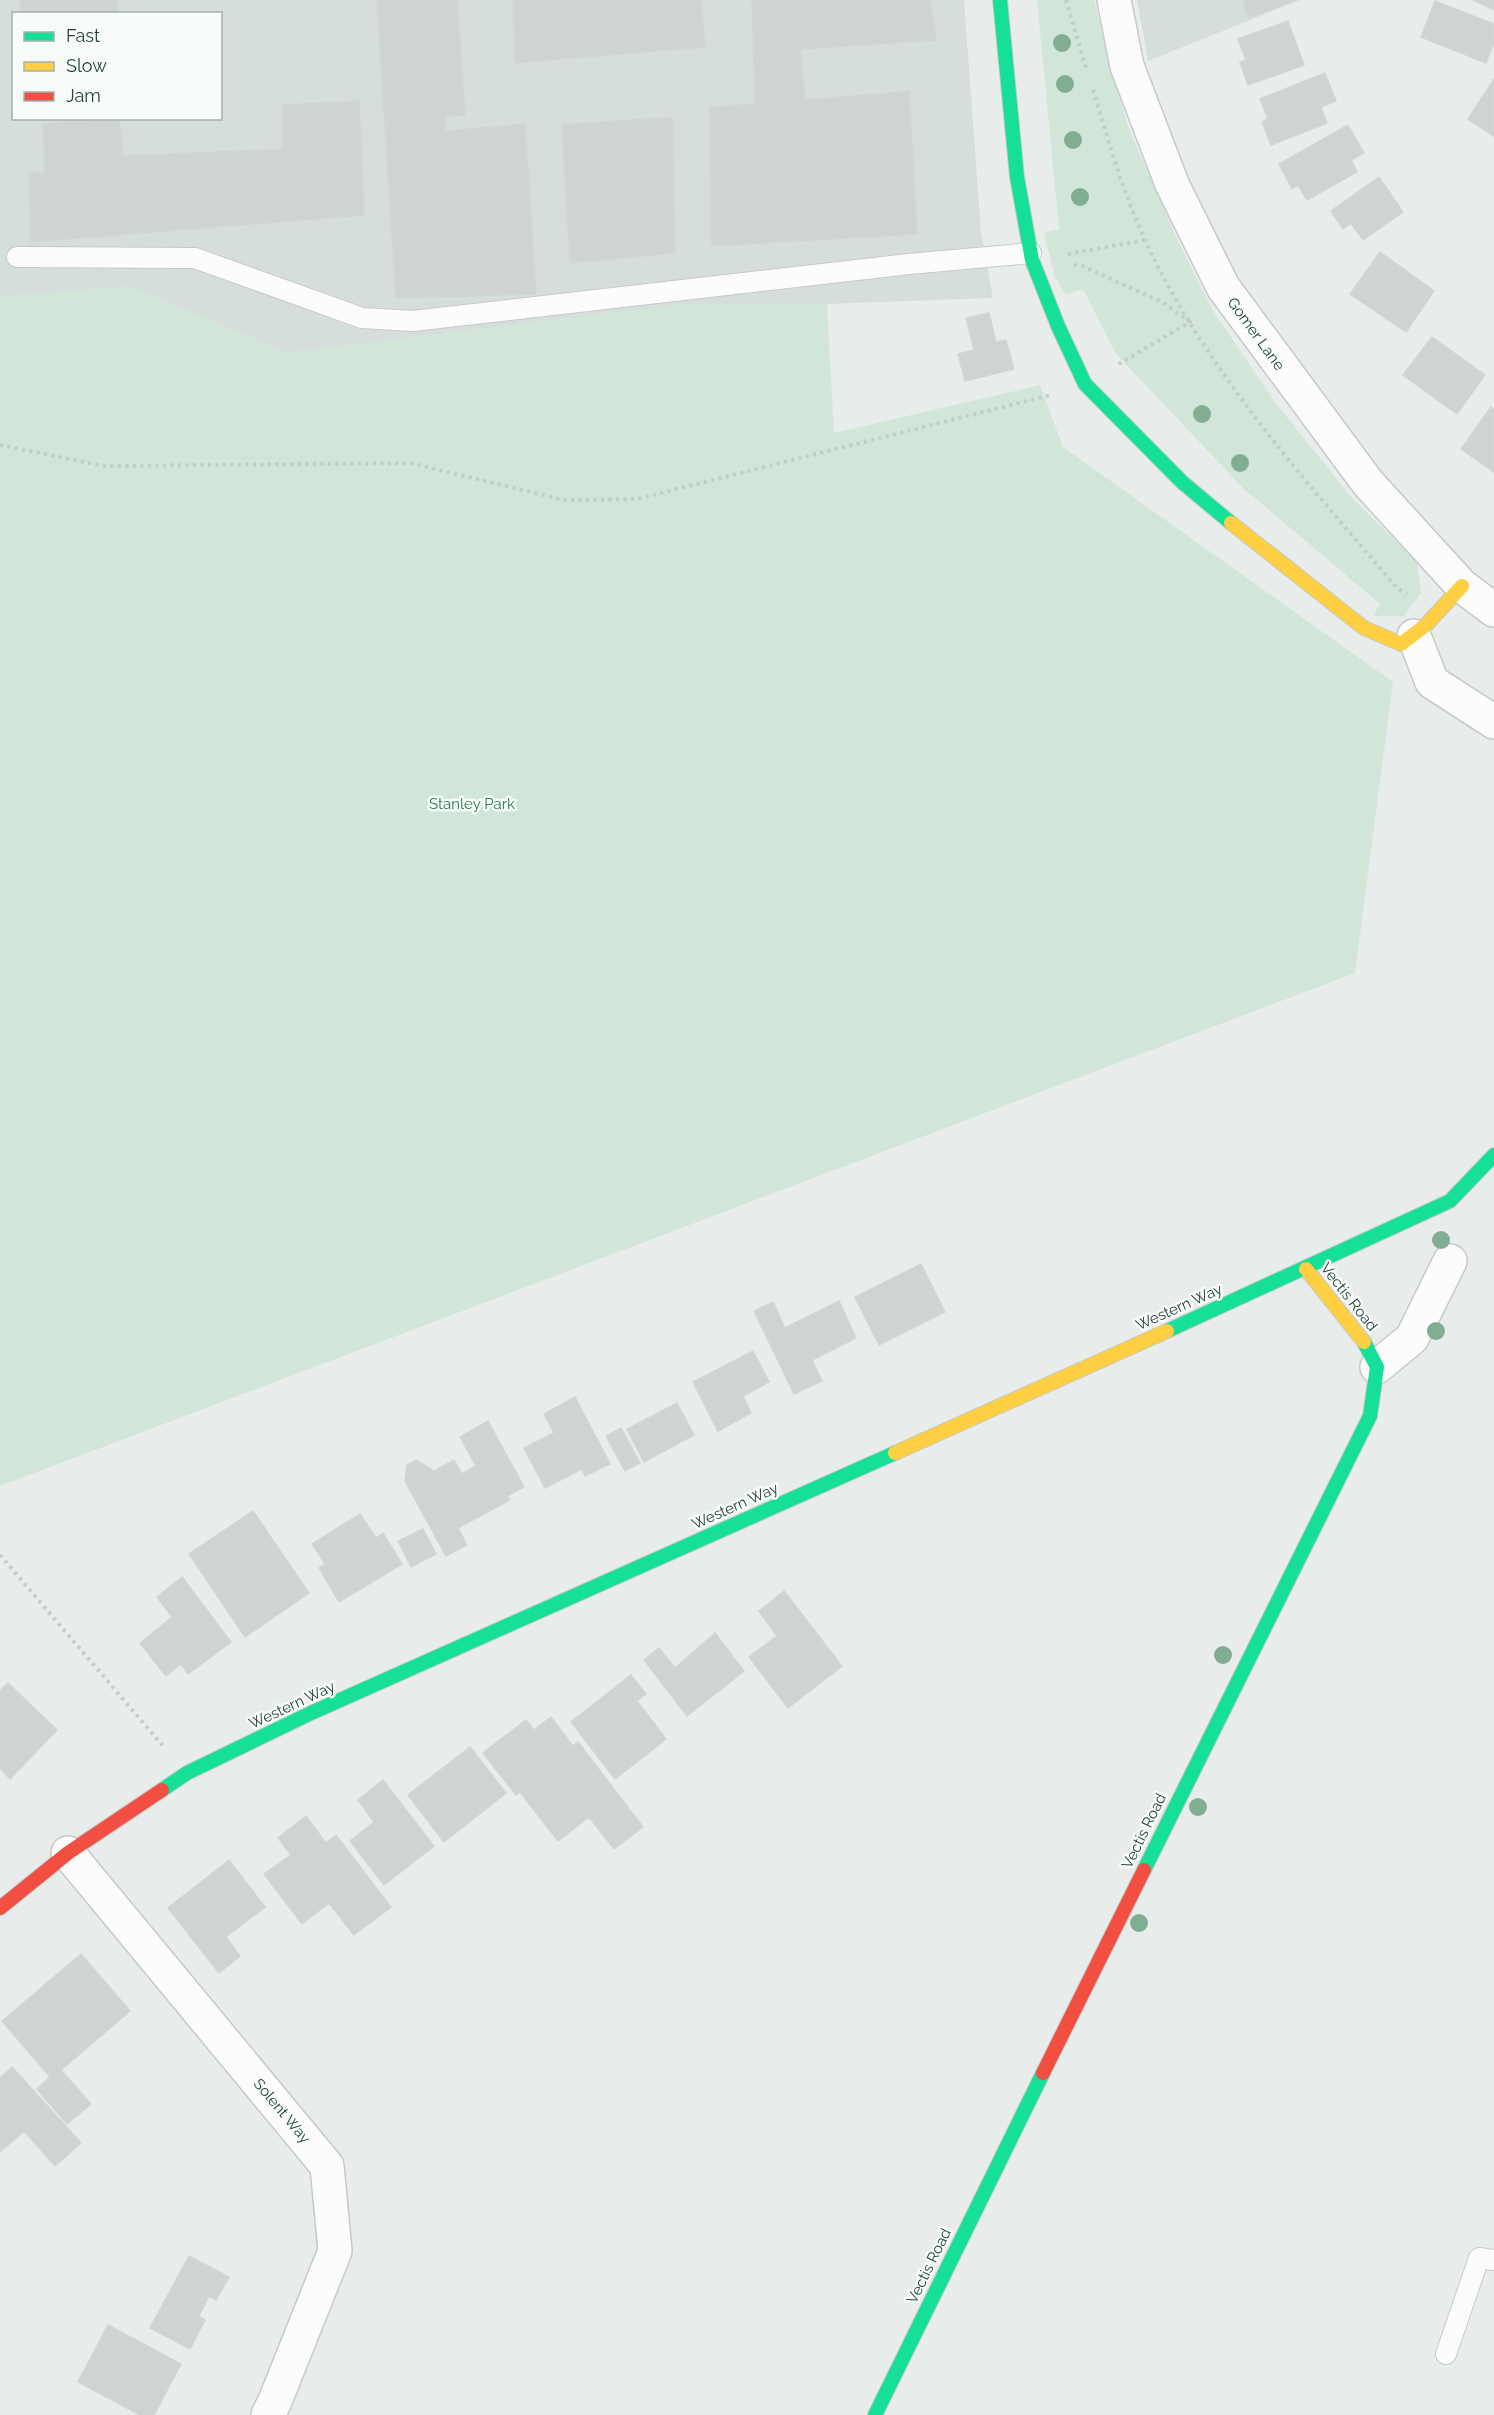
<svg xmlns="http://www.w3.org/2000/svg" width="1494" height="2415" font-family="Raleway,sans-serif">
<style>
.built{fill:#d6dedb;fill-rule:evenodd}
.green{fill:#d1e6d8}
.building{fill:#cfd4d2;stroke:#d1d6d4;stroke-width:1.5}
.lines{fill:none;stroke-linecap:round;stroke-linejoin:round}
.lane-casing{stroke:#c5cac8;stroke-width:22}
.street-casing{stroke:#c5cac8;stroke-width:36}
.fast-casing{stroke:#c3cbc8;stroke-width:16}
.slow-casing{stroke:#c3cbc8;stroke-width:16}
.jam-casing{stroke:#c3cbc8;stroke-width:16}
.path{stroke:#c3ccca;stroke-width:4;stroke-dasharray:3 4.5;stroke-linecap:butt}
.lane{stroke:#fcfcfc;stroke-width:20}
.street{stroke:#fcfcfc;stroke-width:33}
.fast{stroke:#16e098;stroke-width:14}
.slow{stroke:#ffcf43;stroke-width:14}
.jam{stroke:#f24e42;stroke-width:14}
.tree{fill:#81ae93}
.labels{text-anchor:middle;stroke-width:5;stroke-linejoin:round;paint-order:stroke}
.street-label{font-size:15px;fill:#24423a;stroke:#f7fbf9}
.park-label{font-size:15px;fill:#2d7a4b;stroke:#f7fbf9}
</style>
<rect width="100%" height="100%" fill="#e8edeb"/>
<path class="built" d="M0,0H964L981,232L993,298L827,304L679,305L287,353L131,287L0,297ZM14,14H220V118H14Z
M1137,0H1300L1148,61Z"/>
<path class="green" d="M1037,0H1094L1128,127L1178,241L1212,309L1274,401L1352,498L1417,562L1421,593L1404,616H1373L1380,604L1243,488L1116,354L1083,289L1066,295L1055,277L1044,233L1059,229Z
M131,287L287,353L679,305L827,304L834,433L1040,385L1063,447L1393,682L1355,973L0,1486V297Z"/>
<path class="building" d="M20,0H117L118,14H21Z
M377,0H457L465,115L446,116L444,131L525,124L536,294L396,298Z
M513,0H701L705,47L515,63Z
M752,0H930L936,40L800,49L805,100L909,91L917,234L712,246L710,107L755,104Z
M1243,0H1296L1249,18Z
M1473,0H1494V10Z
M1435,1L1494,24V43L1486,63L1421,37Z
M1288,21L1304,65L1248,85L1240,62L1246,60L1238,39Z
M1325,73L1336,101L1321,107L1327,123L1271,145L1262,122L1268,119L1260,99Z
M1494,79V136L1468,119Z
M359,101L364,215L31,242L29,173H45L43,124L119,118L123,156L283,149L282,105Z
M672,117L675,253L570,263L562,125Z
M1348,125L1364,153L1351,160L1357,172L1307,200L1298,185L1292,189L1279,164Z
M1379,177L1403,212L1363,240L1351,223L1343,229L1331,211Z
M1380,252L1434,291L1406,332L1350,294Z
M989,313L996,342L1006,340L1014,369L965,381L958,354L974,350L966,318Z
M1432,337L1485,375L1457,414L1403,375Z
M1491,407L1494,410V472L1461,449Z
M921,1264L945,1312L879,1345L855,1297Z
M839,1301L856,1338L812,1360L822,1381L794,1394L754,1311L773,1302L785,1328Z
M753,1351L769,1382L743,1396L751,1413L718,1431L693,1382Z
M575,1397L610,1464L585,1476L582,1469L545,1488L524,1448L554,1433L544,1414Z
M677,1403L694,1435L644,1462L627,1429Z
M488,1421L524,1487L507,1496L510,1500L458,1528L467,1545L446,1556L405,1481L407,1465L416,1460L434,1471L454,1460L462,1474L476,1466L460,1437Z
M621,1428L640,1463L625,1471L606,1436Z
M253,1511L309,1593L245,1637L189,1554Z
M360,1514L376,1538L383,1533L402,1564L339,1602L319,1568L325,1564L312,1544Z
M423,1529L436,1554L411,1567L398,1541Z
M182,1577L231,1642L188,1674L181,1664L166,1676L140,1643L172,1617L157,1597Z
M784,1591L842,1666L788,1708L749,1657L777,1636L759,1611Z
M715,1633L744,1671L687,1716L644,1660L659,1648L675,1668Z
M631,1675L646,1694L637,1701L666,1739L615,1779L571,1722Z
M8,1683L57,1730L10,1779L0,1768V1691Z
M551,1717L573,1746L578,1742L643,1827L614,1849L589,1817L558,1841L520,1792L516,1795L483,1753L526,1720L534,1730Z
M470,1747L506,1793L444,1842L408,1795Z
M383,1780L434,1846L384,1885L350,1841L374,1822L358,1800Z
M306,1816L326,1843L336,1835L391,1907L354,1935L329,1903L302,1924L264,1874L291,1855L278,1838Z
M229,1860L265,1907L226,1937L240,1956L219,1973L168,1908Z
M81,1954L130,2011L61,2070L91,2104L67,2124L37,2089L50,2077L2,2021Z
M12,2067L81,2143L55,2166L24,2131L0,2152V2078Z
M189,2256L229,2277L216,2300L209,2296L199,2316L205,2320L190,2349L150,2328Z
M108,2325L181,2364L154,2415H140L78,2382Z"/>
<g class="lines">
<defs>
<path id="lane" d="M17,257L195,258L362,318L413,321L909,264L1031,253
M1446,2354L1479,2258L1494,2260"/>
<path id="street" d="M1114,0L1127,66L1172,184L1223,287L1368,483L1462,586L1494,610
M1414,636L1432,682L1494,722
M1377,1367L1412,1338L1450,1261
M68,1853L327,2166L335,2251L275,2401L268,2415"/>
<path id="fast" d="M1000,0L1017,177L1032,260L1058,326L1085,384L1182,482L1231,523
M1167,1331L1450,1201L1494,1155
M162,1790L187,1773L311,1713L895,1453
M1144,1870L1370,1416L1377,1367L1364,1342
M875,2415L1043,2073"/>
<path id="slow" d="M1231,523L1364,628L1401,644L1426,625L1462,586
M1306,1269L1364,1342
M895,1453L1167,1331"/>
<path id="jam" d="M0,1908L68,1853L162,1790
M1043,2073L1144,1870"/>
</defs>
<use href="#lane" class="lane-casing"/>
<use href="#street" class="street-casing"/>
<use href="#fast" class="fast-casing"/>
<use href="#slow" class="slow-casing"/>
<use href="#jam" class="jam-casing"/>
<path class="path" d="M1066,0L1086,68
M1093,90C1108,140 1123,192 1145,240C1205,370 1305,480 1397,588L1407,594
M1068,254L1145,240
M1074,265L1082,266L1162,302L1190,322L1117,365
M0,445L104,466L410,463L564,500L637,499L1051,395
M0,1555L163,1746"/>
<use href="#lane" class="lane"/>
<use href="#street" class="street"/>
<use href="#fast" class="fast"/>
<use href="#slow" class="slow"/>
<use href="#jam" class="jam"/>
</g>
<g class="tree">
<circle cx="1062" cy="43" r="9"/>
<circle cx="1065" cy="84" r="9"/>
<circle cx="1073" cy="140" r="9"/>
<circle cx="1080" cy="197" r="9"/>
<circle cx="1202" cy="414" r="9"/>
<circle cx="1240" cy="463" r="9"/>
<circle cx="1441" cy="1240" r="9"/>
<circle cx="1436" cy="1331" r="9"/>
<circle cx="1223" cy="1655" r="9"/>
<circle cx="1198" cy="1807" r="9"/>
<circle cx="1139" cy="1923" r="9"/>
</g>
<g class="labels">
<g class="street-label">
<text transform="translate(1256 334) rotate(54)" y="5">Gomer Lane</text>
<text transform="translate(1349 1297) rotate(52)" y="5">Vectis Road</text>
<text transform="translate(1179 1307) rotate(-24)" y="5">Western Way</text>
<text transform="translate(735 1506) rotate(-24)" y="5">Western Way</text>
<text transform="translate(292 1705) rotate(-25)" y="5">Western Way</text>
<text transform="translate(1144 1831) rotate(-64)" y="5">Vectis Road</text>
<text transform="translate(282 2111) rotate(50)" y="5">Solent Way</text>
<text transform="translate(929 2266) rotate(-64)" y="5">Vectis Road</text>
</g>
<g class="park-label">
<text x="472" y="809">Stanley Park</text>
</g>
</g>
<rect x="12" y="12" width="210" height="108" fill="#f7fbf9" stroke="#a3b1ad" stroke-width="1.5"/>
<rect x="24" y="32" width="30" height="9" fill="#16e098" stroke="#a3b1ad" stroke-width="1.5"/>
<text x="66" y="42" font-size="18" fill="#24423a">Fast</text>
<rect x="24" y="62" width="30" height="9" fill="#ffcf43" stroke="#a3b1ad" stroke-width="1.5"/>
<text x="66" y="72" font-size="18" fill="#24423a">Slow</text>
<rect x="24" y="92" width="30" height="9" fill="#f24e42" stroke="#a3b1ad" stroke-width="1.5"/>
<text x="66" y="102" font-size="18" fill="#24423a">Jam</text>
</svg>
